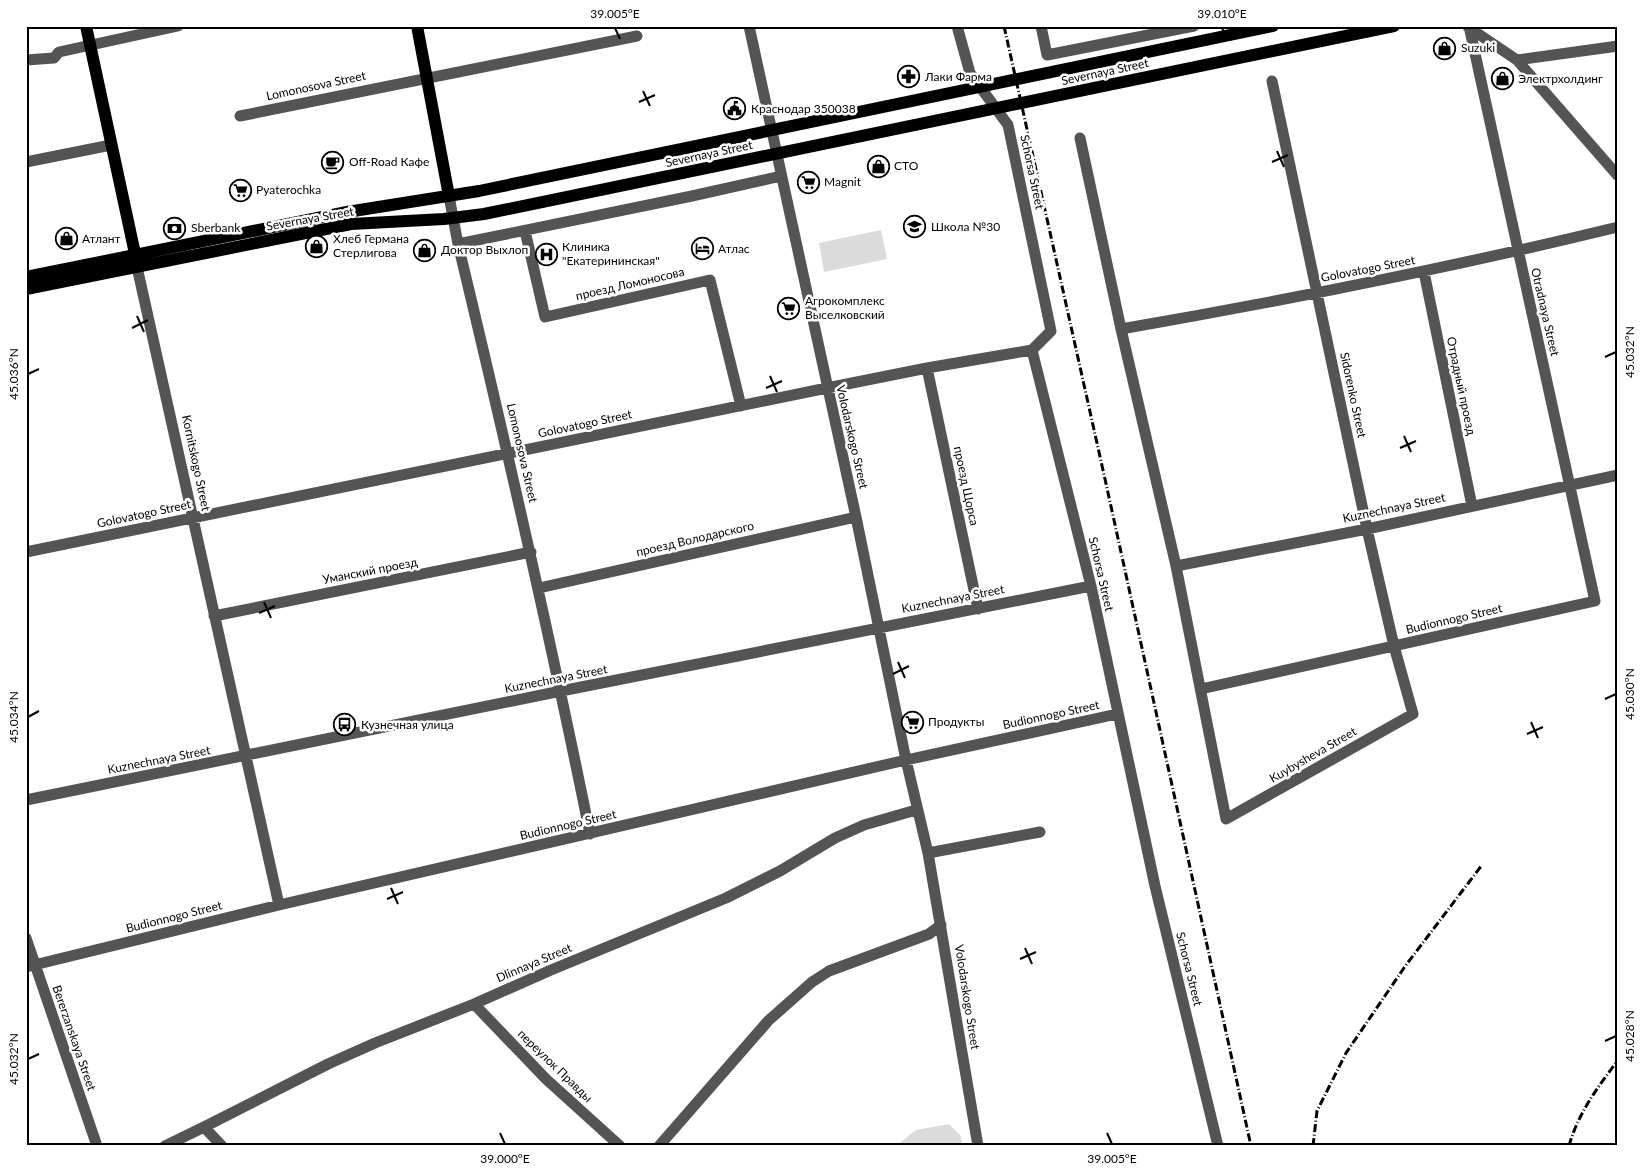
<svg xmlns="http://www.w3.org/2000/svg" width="1644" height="1172" font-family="Lato,sans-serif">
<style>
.green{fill:#dbdbdb}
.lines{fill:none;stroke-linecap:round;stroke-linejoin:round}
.minor{stroke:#545454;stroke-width:11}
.major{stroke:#000;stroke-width:12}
.rail{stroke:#000;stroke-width:3;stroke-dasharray:8 2.5 1 2.5;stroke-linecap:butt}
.ticks{fill:none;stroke:#000;stroke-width:2}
.labels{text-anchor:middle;stroke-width:5;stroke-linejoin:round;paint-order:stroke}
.poi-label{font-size:12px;fill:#000;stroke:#fff;text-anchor:start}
.street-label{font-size:12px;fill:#000;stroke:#fff}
.neatline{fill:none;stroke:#000;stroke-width:2}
.ticks-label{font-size:12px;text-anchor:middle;fill:#000}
</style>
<rect width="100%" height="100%" fill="#fff"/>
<path class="green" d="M881,230L887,259L824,272L819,243Z
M949,1124L961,1136L962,1146H896L916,1130Z"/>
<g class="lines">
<path class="minor" d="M749,26L856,517L906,760L928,853L978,1146
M957,26L970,73L1008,125L1051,331L1032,350
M1041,26L1047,55L1194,26
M1468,27L1517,60L1618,176
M26,60L54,58L59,52L178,26
M1517,60L1618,46
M240,116L637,36
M1080,138L1121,329L1176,566L1226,819L1413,714L1394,646L1367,529L1272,81
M26,162L111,145
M449,196L458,244C505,440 550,636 590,834
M525,231L545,317L710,280L741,406
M458,244L692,196L781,176
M137,267C186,479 230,693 279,905
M1424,272L1472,506
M1121,329C1288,300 1453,267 1618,227
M1032,350L1091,586L1155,886L1218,1146
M927,368L978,609
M26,552L827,388L927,368L1032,350
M1176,566L1367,529L1618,475
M539,588L856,517
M214,616L531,552
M1201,689L1595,601L1469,26
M26,800L561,691L1091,586
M928,853L1040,832
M26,938L97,1146
M26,967L279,905L906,760L1117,714
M474,1004L546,1079L620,1146
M204,1127L222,1146
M165,1146L204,1127L328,1064L375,1043L474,1004L551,970L726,898L780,871L835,838L864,825L916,810
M659,1146L769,1020L812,982L829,971L929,934L941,925"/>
<path class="major" d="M86,26L137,263
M417,26L449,196
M26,277L347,212L479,191L1273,26
M26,289L351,224L444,219L484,214L1394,26"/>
<path class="rail" d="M1004,26L1105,479L1251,1146
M1313,1146L1317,1111L1346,1053L1406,965L1482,865
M1569,1146C1578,1113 1598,1087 1618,1060"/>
</g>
<path class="ticks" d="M615,28L620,39M1222,28L1227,39M643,91L650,106M639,102L655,95M1277,151L1284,167M1272,162L1288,155M137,316L144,332M132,328L148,320M1605,357L1616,352M28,374L39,369M770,376L777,392M766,388L782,381M1404,436L1411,452M1400,448L1416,441M264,602L271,618M259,613L275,606M898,662L905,678M893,674L909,666M1605,699L1616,694M28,717L39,711M1531,722L1538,738M1527,734L1543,727M391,888L398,904M387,899L403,892M1025,948L1032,964M1020,959L1036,952M1605,1041L1616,1036M28,1059L39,1054M500,1133L505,1144M1107,1133L1112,1144"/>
<defs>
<symbol id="shop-ring" viewBox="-11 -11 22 22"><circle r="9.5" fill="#fff" stroke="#000" stroke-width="1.5"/><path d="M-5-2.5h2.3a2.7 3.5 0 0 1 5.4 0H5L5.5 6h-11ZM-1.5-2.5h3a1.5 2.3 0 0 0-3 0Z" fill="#000"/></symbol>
<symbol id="pharmacy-ring" viewBox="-11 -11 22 22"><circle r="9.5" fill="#fff" stroke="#000" stroke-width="1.5"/><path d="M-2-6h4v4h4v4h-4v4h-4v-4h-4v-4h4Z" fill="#000"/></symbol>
<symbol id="civic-ring" viewBox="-11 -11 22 22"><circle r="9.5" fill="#fff" stroke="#000" stroke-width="1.5"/><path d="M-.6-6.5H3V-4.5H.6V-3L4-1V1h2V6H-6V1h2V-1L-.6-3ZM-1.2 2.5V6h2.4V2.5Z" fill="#000"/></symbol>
<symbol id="cafe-ring" viewBox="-11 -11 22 22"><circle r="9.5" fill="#fff" stroke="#000" stroke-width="1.5"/><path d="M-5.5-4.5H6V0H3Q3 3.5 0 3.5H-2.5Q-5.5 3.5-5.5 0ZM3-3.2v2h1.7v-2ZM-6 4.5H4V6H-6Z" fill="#000"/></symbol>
<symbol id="supermarket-ring" viewBox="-11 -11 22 22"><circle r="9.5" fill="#fff" stroke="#000" stroke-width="1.5"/><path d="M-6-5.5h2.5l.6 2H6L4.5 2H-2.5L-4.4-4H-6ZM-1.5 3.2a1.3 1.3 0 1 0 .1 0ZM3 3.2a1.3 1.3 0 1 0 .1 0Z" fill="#000"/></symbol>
<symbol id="school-ring" viewBox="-11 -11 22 22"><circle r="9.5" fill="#fff" stroke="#000" stroke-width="1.5"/><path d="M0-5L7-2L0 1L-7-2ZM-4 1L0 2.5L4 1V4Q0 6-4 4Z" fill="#000"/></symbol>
<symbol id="bank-ring" viewBox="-11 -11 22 22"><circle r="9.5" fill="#fff" stroke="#000" stroke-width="1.5"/><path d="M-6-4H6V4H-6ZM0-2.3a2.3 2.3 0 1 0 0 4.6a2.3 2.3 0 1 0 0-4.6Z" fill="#000"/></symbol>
<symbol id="hotel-ring" viewBox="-11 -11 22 22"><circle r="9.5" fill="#fff" stroke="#000" stroke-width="1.5"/><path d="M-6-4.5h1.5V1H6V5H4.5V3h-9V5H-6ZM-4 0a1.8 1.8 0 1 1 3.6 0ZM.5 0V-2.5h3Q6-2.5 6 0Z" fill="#000"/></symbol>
<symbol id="hospital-ring" viewBox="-11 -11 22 22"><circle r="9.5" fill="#fff" stroke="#000" stroke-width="1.5"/><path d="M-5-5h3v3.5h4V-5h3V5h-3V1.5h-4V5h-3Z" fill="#000"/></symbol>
<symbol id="bus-ring" viewBox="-11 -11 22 22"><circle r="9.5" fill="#fff" stroke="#000" stroke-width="1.5"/><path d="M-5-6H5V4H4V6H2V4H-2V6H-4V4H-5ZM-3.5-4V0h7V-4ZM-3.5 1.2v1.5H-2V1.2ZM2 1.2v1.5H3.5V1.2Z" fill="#000"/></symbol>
</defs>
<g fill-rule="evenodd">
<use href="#shop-ring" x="1432" y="36" width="25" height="25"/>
<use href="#pharmacy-ring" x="896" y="64" width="25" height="25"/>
<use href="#shop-ring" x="1490" y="66" width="25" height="25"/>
<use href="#civic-ring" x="722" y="96" width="25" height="25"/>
<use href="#cafe-ring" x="320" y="150" width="25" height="25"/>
<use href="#shop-ring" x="866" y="154" width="25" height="25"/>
<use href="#supermarket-ring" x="796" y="170" width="25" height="25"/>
<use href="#supermarket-ring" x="228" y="178" width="25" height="25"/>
<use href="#school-ring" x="902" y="214" width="25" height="25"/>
<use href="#bank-ring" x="162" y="216" width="25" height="25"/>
<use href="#shop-ring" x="54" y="226" width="25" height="25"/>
<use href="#shop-ring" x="304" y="234" width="25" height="25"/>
<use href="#hotel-ring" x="690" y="236" width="25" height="25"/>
<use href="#shop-ring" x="412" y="238" width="25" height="25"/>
<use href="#hospital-ring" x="534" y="242" width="25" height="25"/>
<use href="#supermarket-ring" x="776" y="296" width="25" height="25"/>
<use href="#supermarket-ring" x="900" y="710" width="25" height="25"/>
<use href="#bus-ring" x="332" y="712" width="25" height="25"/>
</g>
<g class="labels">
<g class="poi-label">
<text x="1461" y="52">Suzuki</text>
<text x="925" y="81">Лаки Фарма</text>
<text x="1518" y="83">Электрхолдинг</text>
<text x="751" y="113">Краснодар 350038</text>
<text x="349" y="166">Off-Road Кафе</text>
<text x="894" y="170">СТО</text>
<text x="824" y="186">Magnit</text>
<text x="256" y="194">Pyaterochka</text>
<text x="931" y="231">Школа №30</text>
<text x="191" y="232">Sberbank</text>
<text x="82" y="243">Атлант</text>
<text x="333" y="243">Хлеб Германа<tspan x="333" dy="14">Стерлигова</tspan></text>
<text x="562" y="251">Клиника<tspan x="562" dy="14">"Екатерининская"</tspan></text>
<text x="718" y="253">Атлас</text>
<text x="441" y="254">Доктор Выхлоп</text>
<text x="805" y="305">Агрокомплекс<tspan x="805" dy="14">Выселковский</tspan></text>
<text x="928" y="726">Продукты</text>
<text x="361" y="729">Кузнечная улица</text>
</g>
<g class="street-label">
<text transform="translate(1105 72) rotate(-12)" y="4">Severnaya Street</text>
<text transform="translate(316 86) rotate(-12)" y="4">Lomonosova Street</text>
<text transform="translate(709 154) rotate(-12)" y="4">Severnaya Street</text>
<text transform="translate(1032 172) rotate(78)" y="4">Schorsa Street</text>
<text transform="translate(310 219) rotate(-10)" y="4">Severnaya Street</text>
<text transform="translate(1368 269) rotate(-11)" y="4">Golovatogo Street</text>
<text transform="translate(630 284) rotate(-13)" y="4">проезд Ломоносова</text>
<text transform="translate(1545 312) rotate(77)" y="4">Otradnaya Street</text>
<text transform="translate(1461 386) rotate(78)" y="4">Отрадный проезд</text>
<text transform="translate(1353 395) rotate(78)" y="4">Sidorenko Street</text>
<text transform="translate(585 424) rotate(-12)" y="4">Golovatogo Street</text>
<text transform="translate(852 437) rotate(77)" y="4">Volodarskogo Street</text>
<text transform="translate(522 453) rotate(77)" y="4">Lomonosova Street</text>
<text transform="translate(196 463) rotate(78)" y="4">Kornitskogo Street</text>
<text transform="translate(966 486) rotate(78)" y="4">проезд Щорса</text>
<text transform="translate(1394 508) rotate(-12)" y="4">Kuznechnaya Street</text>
<text transform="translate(144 514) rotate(-12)" y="4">Golovatogo Street</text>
<text transform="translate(695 539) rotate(-13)" y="4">проезд Володарского</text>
<text transform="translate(370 571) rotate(-11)" y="4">Уманский проезд</text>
<text transform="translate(1101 574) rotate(77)" y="4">Schorsa Street</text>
<text transform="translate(953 599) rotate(-11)" y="4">Kuznechnaya Street</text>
<text transform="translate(1454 619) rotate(-13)" y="4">Budionnogo Street</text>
<text transform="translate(556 679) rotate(-11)" y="4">Kuznechnaya Street</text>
<text transform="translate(1051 715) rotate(-12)" y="4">Budionnogo Street</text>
<text transform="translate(1313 755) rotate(-30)" y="4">Kuybysheva Street</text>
<text transform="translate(159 760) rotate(-11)" y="4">Kuznechnaya Street</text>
<text transform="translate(568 825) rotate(-13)" y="4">Budionnogo Street</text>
<text transform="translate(174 917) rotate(-14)" y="4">Budionnogo Street</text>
<text transform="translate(534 963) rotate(-23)" y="4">Dlinnaya Street</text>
<text transform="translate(1189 969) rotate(76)" y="4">Schorsa Street</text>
<text transform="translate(967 997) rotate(81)" y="4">Volodarskogo Street</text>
<text transform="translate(74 1038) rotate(71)" y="4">Bererzanskaya Street</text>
<text transform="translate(555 1066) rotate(44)" y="4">переулок Правды</text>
</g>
</g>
<rect width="1644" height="1172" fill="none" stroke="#ffffff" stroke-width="55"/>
<rect x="28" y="28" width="1588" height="1116" class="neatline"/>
<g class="ticks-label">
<text x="615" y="18">39.005°E</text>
<text x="1222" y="18">39.010°E</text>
<text transform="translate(1630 352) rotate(-90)" y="4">45.032°N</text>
<text transform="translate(14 374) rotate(-90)" y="4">45.036°N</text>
<text transform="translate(1630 694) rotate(-90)" y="4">45.030°N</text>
<text transform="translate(14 717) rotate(-90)" y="4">45.034°N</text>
<text transform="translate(1630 1036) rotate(-90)" y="4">45.028°N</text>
<text transform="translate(14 1059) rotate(-90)" y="4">45.032°N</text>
<text x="505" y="1163">39.000°E</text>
<text x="1112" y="1163">39.005°E</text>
</g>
</svg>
